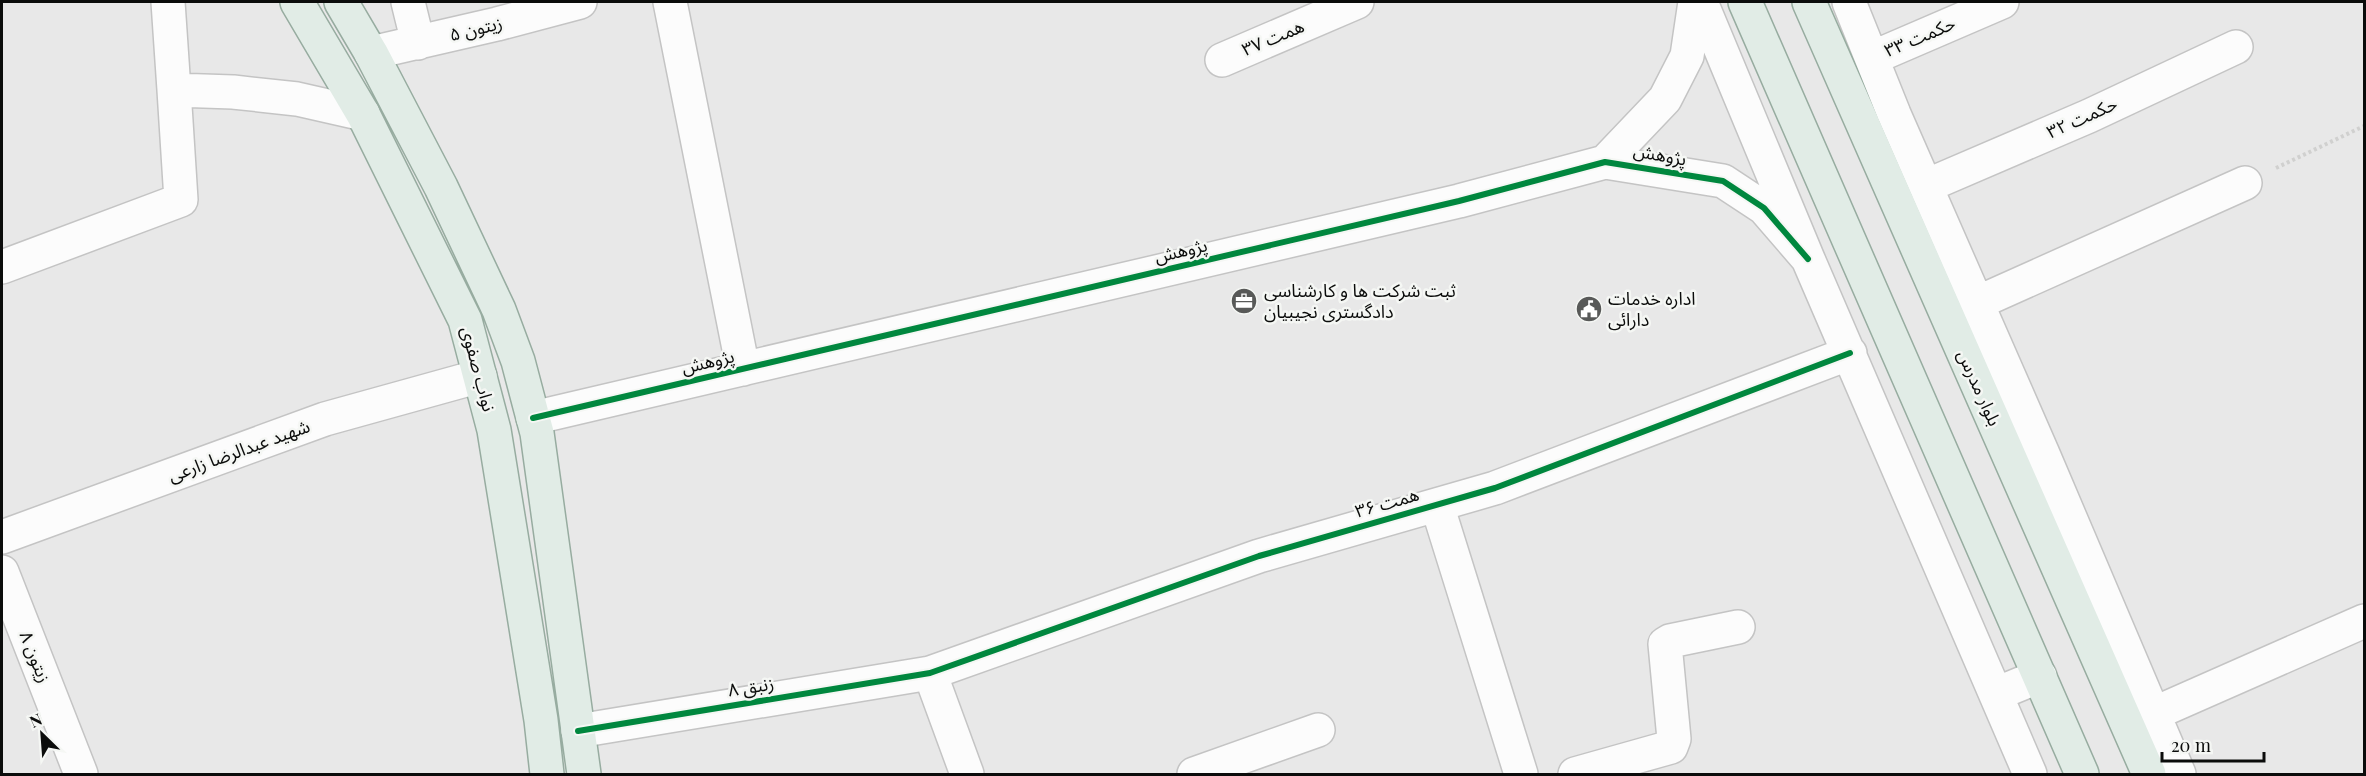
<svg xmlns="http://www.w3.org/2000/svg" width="2366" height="776" font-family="'Playfair Display','Noto Sans Arabic',serif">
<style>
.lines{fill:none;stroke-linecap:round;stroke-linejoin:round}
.minor-casing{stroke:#c4c4c4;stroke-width:36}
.major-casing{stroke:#97aca0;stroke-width:36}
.path{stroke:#d0d0cf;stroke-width:4;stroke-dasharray:3 3;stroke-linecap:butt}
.minor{stroke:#fcfcfc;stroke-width:33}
.major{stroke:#e1ece6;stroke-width:33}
.cycleway-casing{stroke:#f5f7f4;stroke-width:10}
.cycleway{stroke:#00873e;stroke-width:6}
.labels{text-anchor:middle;stroke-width:5;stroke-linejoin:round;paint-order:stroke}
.street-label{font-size:18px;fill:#0b0c0b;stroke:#f5f7f4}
.poi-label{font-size:18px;fill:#0b0c0b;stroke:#f5f7f4;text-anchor:start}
</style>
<rect width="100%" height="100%" fill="#e8e8e8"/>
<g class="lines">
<defs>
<path id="minor" d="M168,2L174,90
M408,2L418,43
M670,2L743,369
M1701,2L1808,259L2030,774
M1849,2L1894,114L2043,454L2179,774
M371,53L497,24L580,2
M1872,58L2002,2
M1222,60L1357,2
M1605,162L1665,99L1687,56L1695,2
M1926,186L2089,116L2236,47
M2,267L181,200L174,90L233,92L297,99L363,114
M1977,303L2245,183
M533,418L1459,201L1605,162L1723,181L1764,208L1808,259
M1437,505L1521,774
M2,537L325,419L480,376
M2,572L81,774
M930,673L967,774
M1996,694L2040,676
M2153,714L2364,621
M578,731L930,673L1259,556L1495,488L1850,353
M1194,774L1318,730
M1575,774L1671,747L1674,739L1665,644L1670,641L1738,627"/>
<path id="major" d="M297,2L363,114L465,320L494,430L541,720L547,774
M341,2L371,53L441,187L499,310L518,361L537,433L584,774
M1745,2L2082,774
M1809,2L2149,774"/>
</defs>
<use href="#minor" class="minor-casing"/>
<use href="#major" class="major-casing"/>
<path class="path" d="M2276,168L2364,126"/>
<use href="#minor" class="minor"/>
<use href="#major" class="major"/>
<defs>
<path id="cycleway" d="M533,418L1459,201L1605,162L1723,181L1764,208L1808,259
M578,731L930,673L1259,556L1495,488L1850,353"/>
</defs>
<use href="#cycleway" class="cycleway-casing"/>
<use href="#cycleway" class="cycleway"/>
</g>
<defs>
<symbol id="office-disc" viewBox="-11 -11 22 22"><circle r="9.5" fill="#585958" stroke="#f5f7f4"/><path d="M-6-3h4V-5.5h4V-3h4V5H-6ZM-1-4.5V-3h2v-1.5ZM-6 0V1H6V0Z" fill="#fff"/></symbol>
<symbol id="civic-disc" viewBox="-11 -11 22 22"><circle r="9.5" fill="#585958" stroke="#f5f7f4"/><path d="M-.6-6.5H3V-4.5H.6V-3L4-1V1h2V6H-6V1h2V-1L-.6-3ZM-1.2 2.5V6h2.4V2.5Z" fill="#fff"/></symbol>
</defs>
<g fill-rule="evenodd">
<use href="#office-disc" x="1229" y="286" width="30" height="30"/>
<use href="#civic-disc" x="1574" y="294" width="30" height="30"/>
</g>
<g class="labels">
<g class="street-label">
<text transform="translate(476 29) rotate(-14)" y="6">زیتون ۵</text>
<text transform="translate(1920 37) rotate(-23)" y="6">حکمت ۳۳</text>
<text transform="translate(1273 38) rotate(-23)" y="6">همت ۳۷</text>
<text transform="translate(2082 118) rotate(-24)" y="6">حکمت ۳۲</text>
<text transform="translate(1660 155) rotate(10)" y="6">پژوهش</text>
<text transform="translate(1181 251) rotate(-13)" y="6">پژوهش</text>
<text transform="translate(708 362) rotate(-13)" y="6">پژوهش</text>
<text transform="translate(478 369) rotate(75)" y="6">نواب صفوی</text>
<text transform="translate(1979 388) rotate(66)" y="6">بلوار مدرس</text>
<text transform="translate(239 451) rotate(-20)" y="6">شهید عبدالرضا زارعی</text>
<text transform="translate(1387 503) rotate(-16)" y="6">همت ۳۶</text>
<text transform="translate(35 657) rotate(68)" y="6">زیتون ۸</text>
<text transform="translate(751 687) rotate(-9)" y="6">زنبق ۸</text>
</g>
<g class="poi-label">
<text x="1264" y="297">ثبت شرکت ها و کارشناسی<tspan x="1264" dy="21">دادگستری نجیبیان</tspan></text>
<text x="1608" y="305">اداره خدمات<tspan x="1608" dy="21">دارائی</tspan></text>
</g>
</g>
<rect width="2366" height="776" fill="none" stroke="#0b0c0b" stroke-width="6"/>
<g transform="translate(42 734) rotate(335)" stroke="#f5f7f4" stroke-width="4.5" paint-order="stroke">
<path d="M0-4.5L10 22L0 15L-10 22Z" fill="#0b0c0b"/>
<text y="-9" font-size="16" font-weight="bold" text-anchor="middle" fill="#0b0c0b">N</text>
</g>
<path d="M2162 752v9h102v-9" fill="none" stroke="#0b0c0b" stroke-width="3"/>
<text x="2171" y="752" font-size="18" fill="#0b0c0b" stroke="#f5f7f4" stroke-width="4.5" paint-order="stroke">20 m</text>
</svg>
